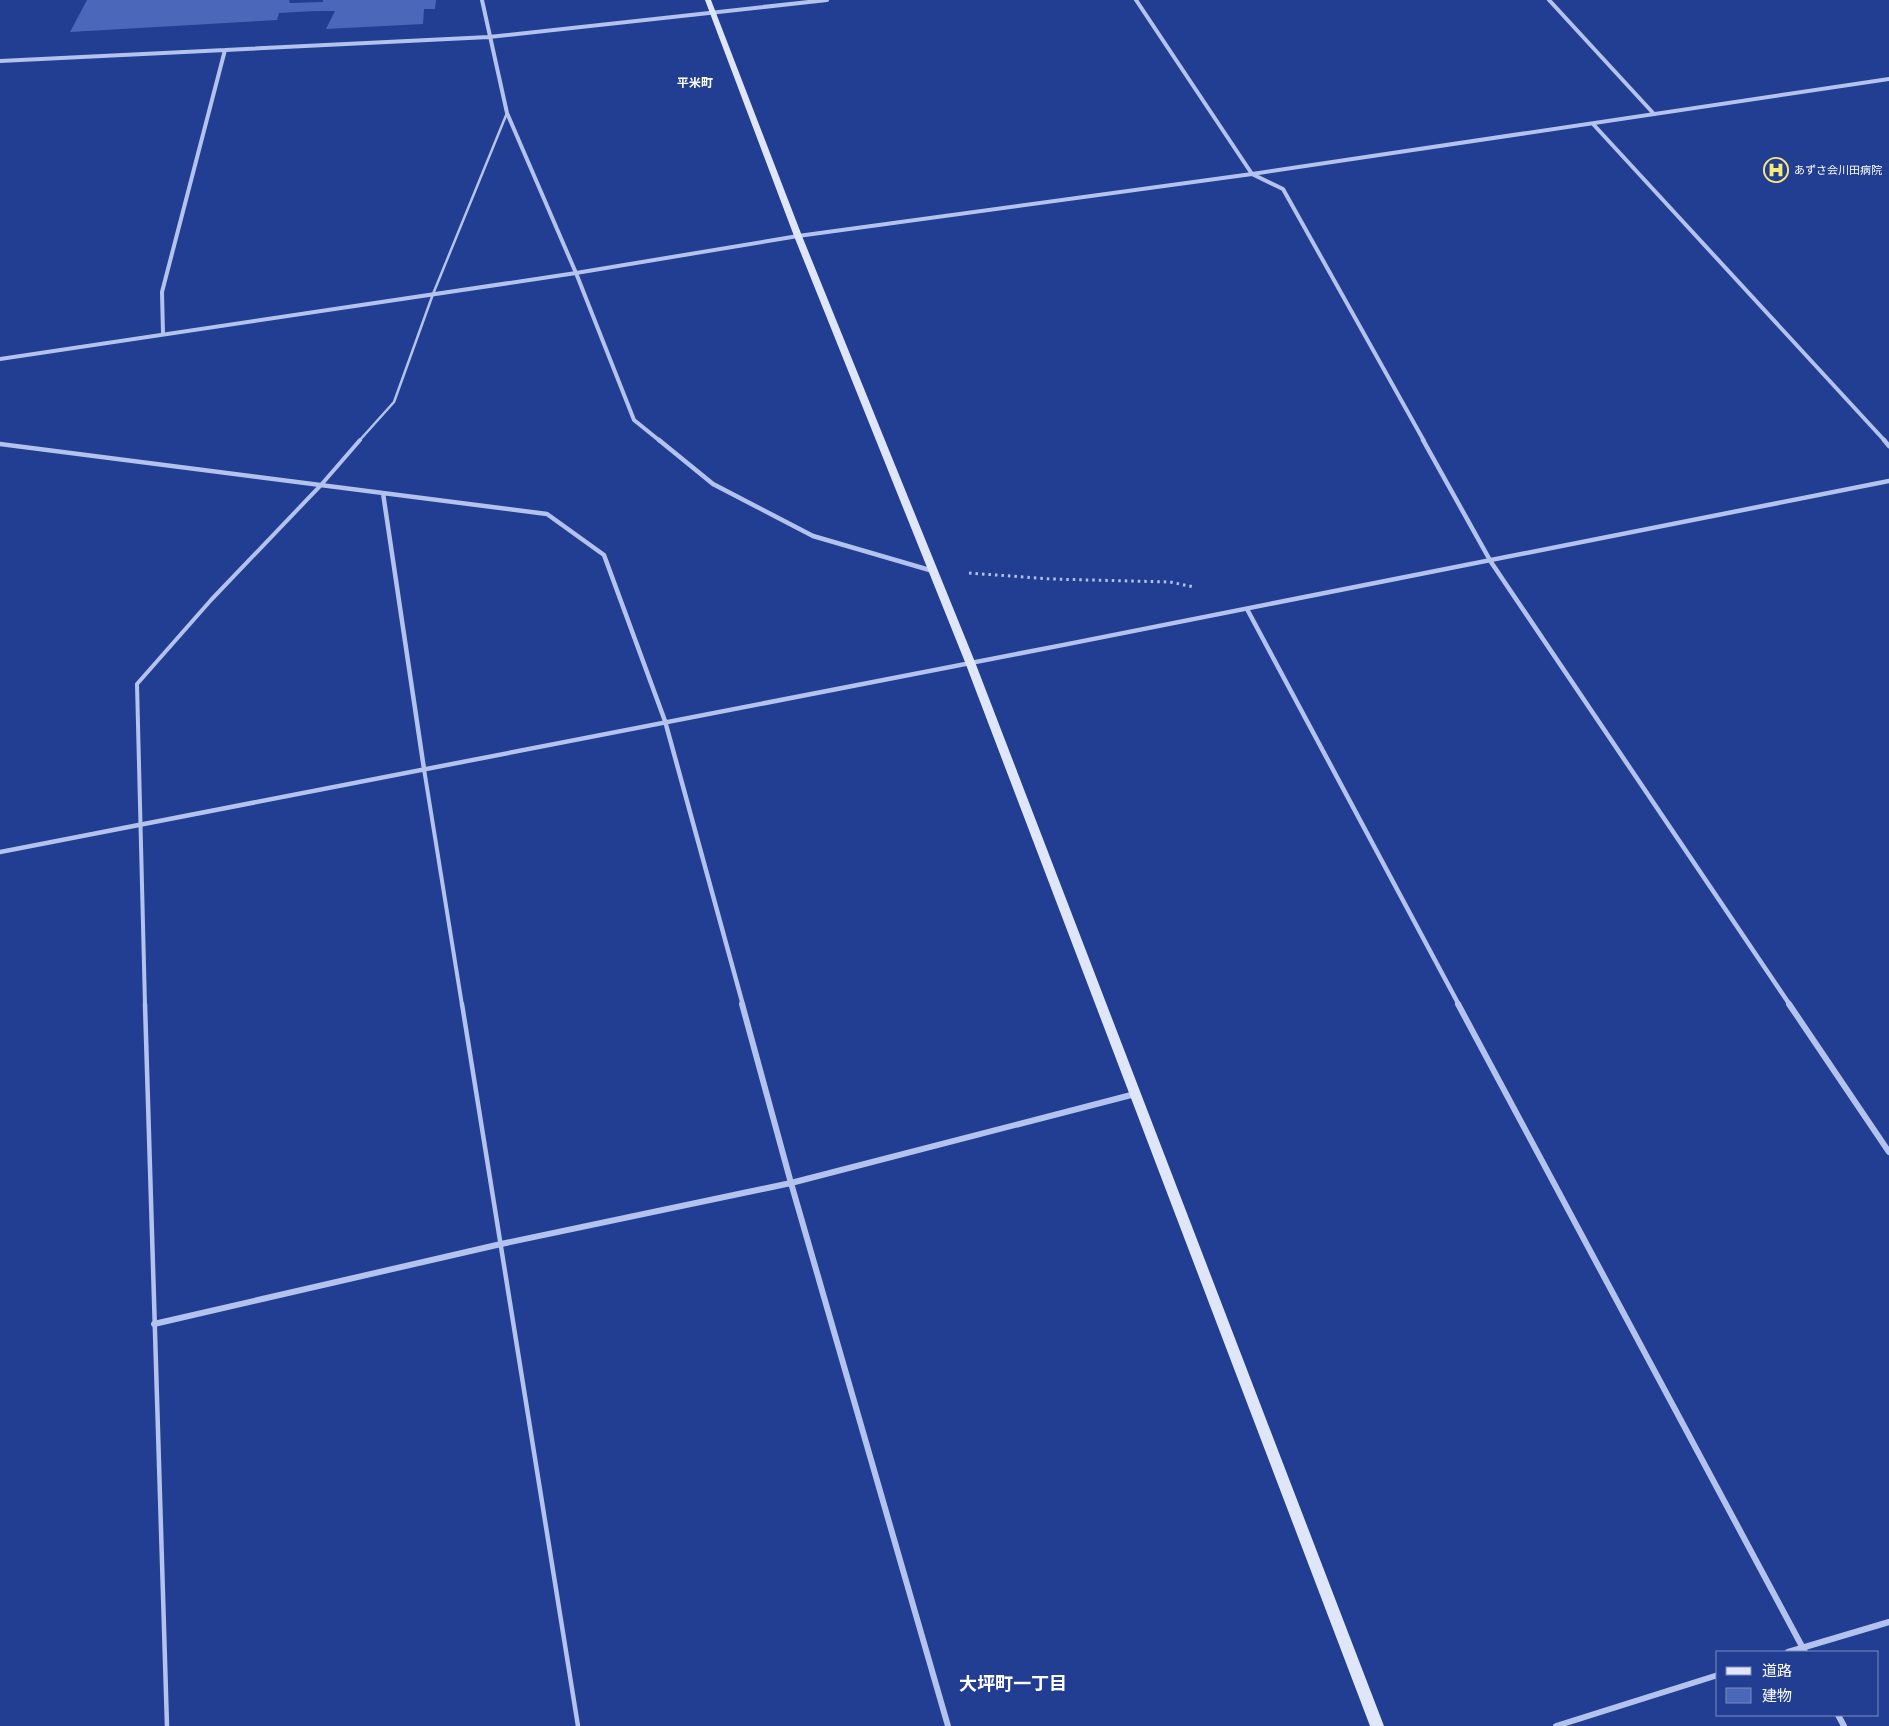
<svg xmlns="http://www.w3.org/2000/svg" width="1889" height="1726" font-family="Roboto,'Noto Sans JP',sans-serif">
<style>
.building{fill:#4b67b9}
.lines{fill:none;stroke-linecap:round;stroke-linejoin:round}
.path{stroke:#b4c3ed;stroke-width:3;stroke-dasharray:2.5 4;stroke-linecap:butt}
.lane-far2{stroke:#b4c3ed;stroke-width:2.5}
.lane-far1{stroke:#b4c3ed;stroke-width:4}
.lane{stroke:#b4c3ed;stroke-width:4.5}
.street-far2{stroke:#b4c3ed;stroke-width:4}
.street-far1{stroke:#b4c3ed;stroke-width:4.5}
.street{stroke:#b4c3ed;stroke-width:6}
.secondary{fill:#e0e6fa;fill-rule:evenodd}
.labels{text-anchor:middle;stroke-width:4;stroke-linejoin:round;paint-order:stroke}
.far-poi-label{font-size:11px;fill:#fff;stroke:#223e92;text-anchor:start}
.far-neighbourhood-label{font-size:12px;font-weight:bold;fill:#fff;stroke:#223e92}
.near-neighbourhood-label{font-size:18px;font-weight:bold;fill:#fff;stroke:#223e92}
</style>
<rect width="100%" height="100%" fill="#223e92"/>
<path class="building" d="M87,0H289L290,3L323,2V0H436L435,9H424L423,24L326,29L335,11H315L279,13L277,20L70,32Z"/>
<g class="lines">
<path class="path" d="M969,573L1051,579L1170,582L1194,587"/>
<path class="lane-far2" d="M359,441L394,402L433,294L507,113"/>
<path class="lane-far1" d="M424,769L462,1005
M145,1005L137,684L211,600L321,485L360,440"/>
<path class="lane" d="M145,1004L167,1726
M462,1004L578,1726"/>
<path class="street-far2" d="M482,0L507,113L576,273L634,420L660,441
M1136,0L1252,174L1283,189L1424,441
M1549,0L1654,114
M0,61L489,37L827,0
M1593,124L1885,441
M163,334L162,292L225,50
M0,359L576,273L798,236L1252,174L1889,79"/>
<path class="street-far1" d="M659,440L713,484L813,536L933,571
M1423,440L1491,562L1790,1005
M1884,440L1889,446
M0,444L547,514L604,555L665,721L743,1005
M383,493L424,769
M1247,609L1459,1005
M0,852C630,728 1260,609 1889,481"/>
<path class="street" d="M742,1004L791,1183L948,1726
M1458,1004L1805,1652
M1789,1004L1889,1152
M154,1324L501,1244L791,1183L1135,1094
M1788,1652L1889,1622
M1838,1715L1844,1726
M1556,1726L1718,1675"/>
<path class="secondary" d="M705,0H711L802,236L975,662L1384,1726H1370L965,662L794,236Z"/>
</g>
<defs>
<symbol id="hospital-ring" viewBox="-11 -11 22 22"><circle r="9.5" fill="#223e92" stroke="#f9eb76" stroke-width="1.5"/><path d="M-5-5h3v3.5h4V-5h3V5h-3V1.5h-4V5h-3Z" fill="#f9eb76"/></symbol>
</defs>
<g fill-rule="evenodd">
<use href="#hospital-ring" x="1762" y="156" width="28" height="28"/>
</g>
<g class="labels">
<g class="far-poi-label">
<text x="1794" y="174">あずさ会川田病院</text>
</g>
<g class="far-neighbourhood-label">
<text x="695" y="87">平米町</text>
</g>
<g class="near-neighbourhood-label">
<text x="1013" y="1690">大坪町一丁目</text>
</g>
</g>
<rect x="1716" y="1651" width="162" height="65" fill="#223e92" stroke="#7a8bbe"/>
<rect x="1726" y="1667" width="25" height="8" fill="#e0e6fa" stroke="#7a8bbe"/>
<text x="1762" y="1676" font-size="15" fill="#ffffff">道路</text>
<rect x="1726" y="1688" width="25" height="15" fill="#4b67b9" stroke="#7a8bbe"/>
<text x="1762" y="1701" font-size="15" fill="#ffffff">建物</text>
</svg>
